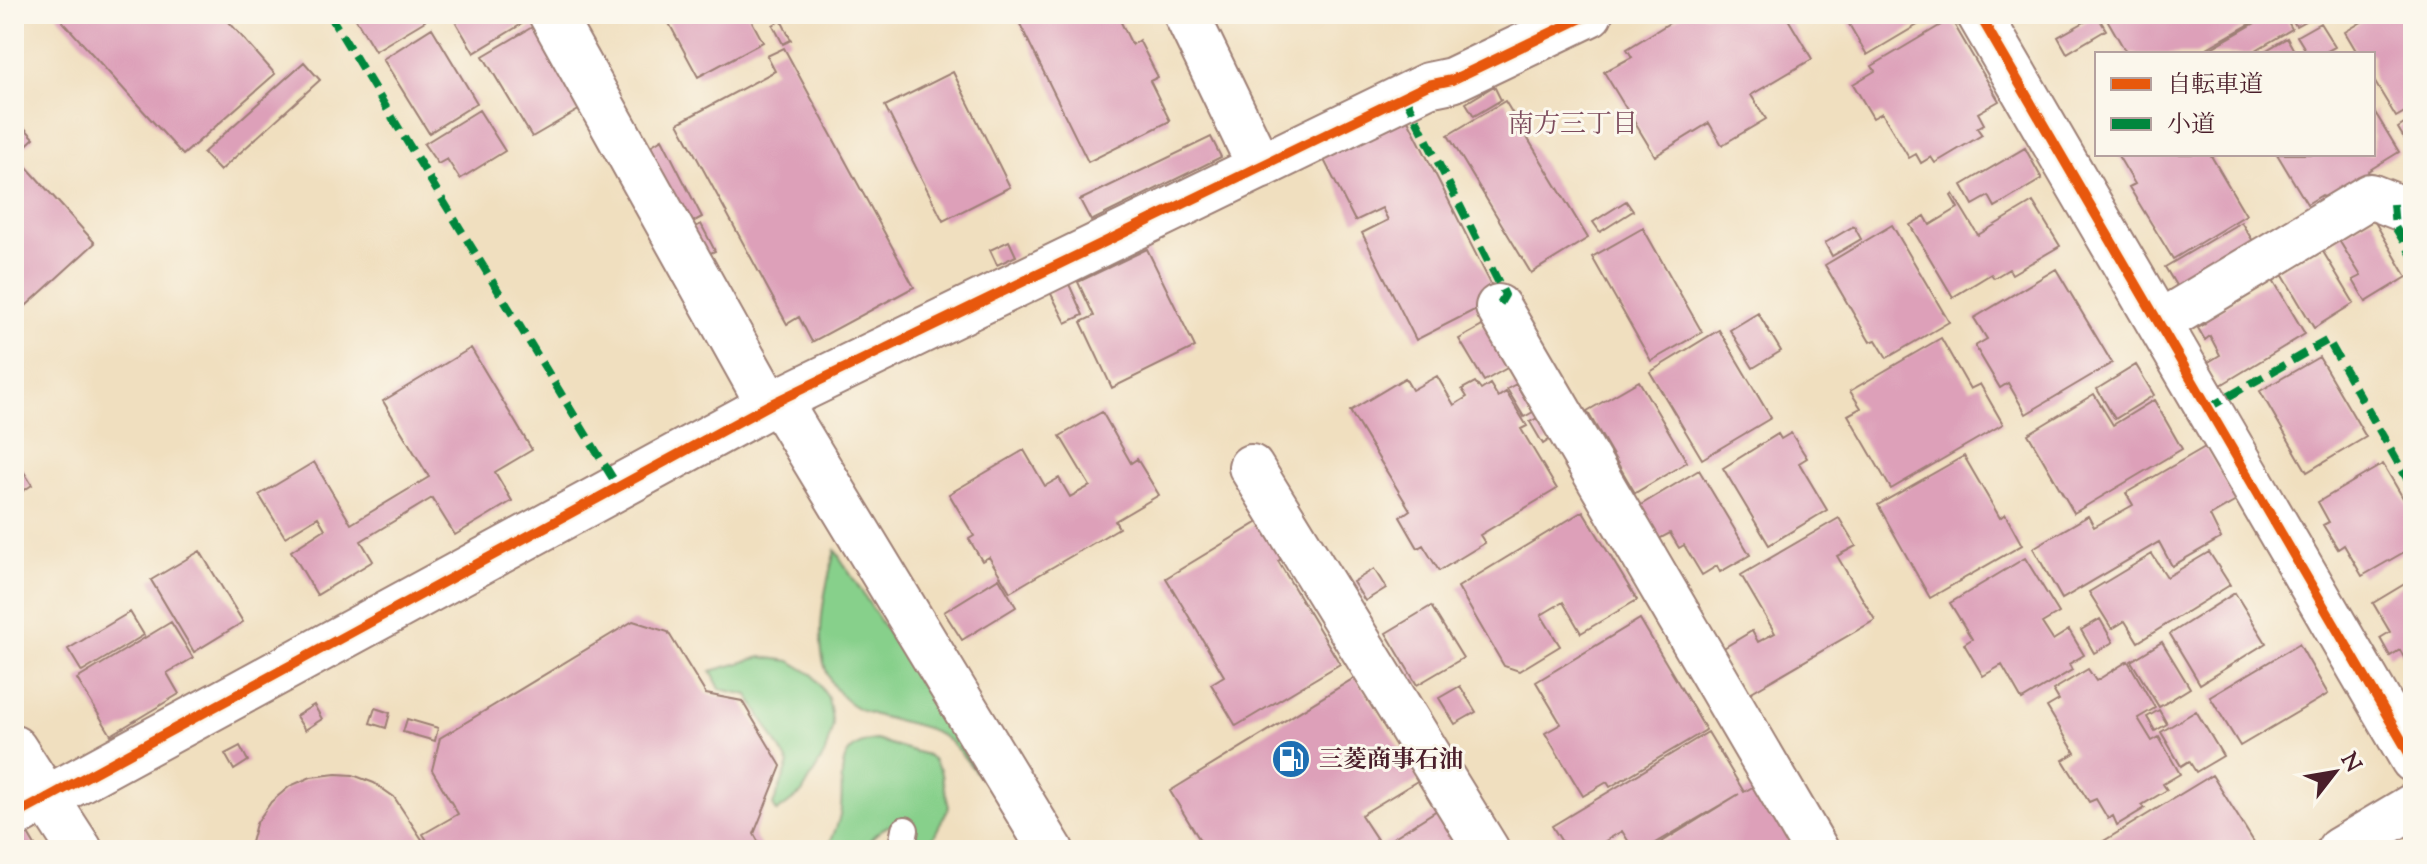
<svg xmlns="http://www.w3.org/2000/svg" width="2427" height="864" font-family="'Sorts Mill Goudy','Noto Serif JP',serif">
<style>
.green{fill:#87d08b;stroke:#68785b;stroke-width:2}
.building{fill:#dda0b9}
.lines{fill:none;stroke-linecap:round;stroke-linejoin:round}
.lane-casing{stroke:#9d7f75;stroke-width:30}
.street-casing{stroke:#9d7f75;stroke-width:48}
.lane{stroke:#fff;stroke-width:26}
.street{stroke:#fff;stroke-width:44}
.quiet{stroke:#00873e;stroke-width:8;stroke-dasharray:16 8;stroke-linecap:butt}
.cycleway-casing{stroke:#fbf7ec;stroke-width:15}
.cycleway{stroke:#e8590c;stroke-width:10}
.labels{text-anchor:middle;stroke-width:6;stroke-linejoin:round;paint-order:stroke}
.poi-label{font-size:24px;font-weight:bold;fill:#4a1f2b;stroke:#fbf7ec;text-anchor:start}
.neighbourhood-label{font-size:26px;fill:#7d4c5d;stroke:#fbf7ec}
</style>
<rect width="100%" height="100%" fill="#fbf7ec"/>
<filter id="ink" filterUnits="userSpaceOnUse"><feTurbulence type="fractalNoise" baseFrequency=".0125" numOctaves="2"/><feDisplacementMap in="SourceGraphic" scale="16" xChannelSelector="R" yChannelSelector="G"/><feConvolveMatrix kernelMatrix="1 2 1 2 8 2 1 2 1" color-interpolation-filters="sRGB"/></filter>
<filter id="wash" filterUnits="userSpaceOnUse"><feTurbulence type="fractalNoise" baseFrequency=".006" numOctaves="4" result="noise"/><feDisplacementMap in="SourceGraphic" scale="32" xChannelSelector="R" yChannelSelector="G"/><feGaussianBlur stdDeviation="1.8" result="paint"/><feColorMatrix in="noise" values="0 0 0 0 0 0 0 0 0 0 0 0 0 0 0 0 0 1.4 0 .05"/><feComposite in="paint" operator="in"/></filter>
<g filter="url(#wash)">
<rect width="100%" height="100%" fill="#f0dfbf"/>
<path class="green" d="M835,550L982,780C971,767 962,753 950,742C929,723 900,723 875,715C799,693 821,606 835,550Z
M761,657L790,661L813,675L828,698L833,725L825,753L802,793L777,812L773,805L789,764L748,695L720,689L711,671Z
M876,740L927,755L933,759L940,770L949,807L927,850C924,846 921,840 916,835C896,812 875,831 863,850H827C832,837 840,823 841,808C844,777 833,745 876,740Z"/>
<g id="blocks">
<path class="building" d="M56,14H222L275,74L183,155Z
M353,14H421L425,21L375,51Z
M451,14H520L525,22L474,53Z
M664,14H748L763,42L698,77Z
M1015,14H1117L1132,45L1139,40L1158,77L1150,81L1170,121L1088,162Z
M1684,14H1785L1812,59L1751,95L1766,119L1722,145L1709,123L1655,156L1604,72L1632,57L1627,49Z
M1843,14H1936L1867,55Z
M2104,14H2268L2196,54H2127Z
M2271,14H2284L2292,29L2249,54H2201Z
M2289,14H2313L2314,16L2296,26Z
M2375,14H2408L2413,22V107L2396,117L2373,79V54H2358L2345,32Z
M2097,15L2106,30L2067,53L2058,37Z
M1951,19L1999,101L1978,113L1984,124L1977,128L1982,135L1935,163L1931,157L1921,163L1916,154L1909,158L1882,113L1873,118L1853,84L1875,71L1872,66Z
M781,20L791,40L783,44L773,25Z
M2320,23L2335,47L2322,54H2308L2297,36Z
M534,26L582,108L532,137L483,56Z
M432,28L477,103L429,133L383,59Z
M2287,38L2296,54H2260Z
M784,48L914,287L812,342L799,317L787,324L678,123L775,71L767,56Z
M304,62L320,80L220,171L203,153Z
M953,72L1010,187L943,221L885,106Z
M1494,86L1501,100L1474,116L1466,103Z
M1505,101L1588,238L1531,273L1448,135Z
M2373,109L2399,152L2368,171L2372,178L2328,204L2322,195L2307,204L2277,154H2373Z
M479,110L505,151L460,179L447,159L438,164L424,144Z
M1405,114L1498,298L1416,340L1362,233L1388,220L1382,208L1355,221L1322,156Z
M14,117L34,138L16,155L95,243L16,315Z
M2413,118V153L2398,128Z
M1211,137L1221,157L1091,221L1080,200Z
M662,139L702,217L687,225L647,148Z
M2025,148L2042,179L1995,207L1989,196L1973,205L1962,185Z
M2117,154H2210L2246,215L2173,259L2129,187L2135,184Z
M1953,194L1978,235L2033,202L2060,246L2012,274L2009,269L1994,278L1991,274L1953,297L1910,225L1925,216L1930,225L1958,208L1951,196Z
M1626,201L1633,211L1600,232L1593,222Z
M2372,217L2407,277L2366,302L2353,280L2361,276L2337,237Z
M2241,222L2256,246L2180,292L2165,267Z
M701,224L715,251L704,256L690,230Z
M1892,225L1949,322L1887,358L1876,340L1870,342L1825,265Z
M1854,226L1861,239L1832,256L1825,243Z
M1643,228L1702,332L1651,361L1592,257Z
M1009,241L1016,256L997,265L990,250Z
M1147,249L1195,347L1112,388L1081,322L1094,316L1078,282Z
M2322,250L2354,303L2314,328L2279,269Z
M2056,269L2112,363L2026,414L2008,383L2000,388L1975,346L1987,339L1974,318Z
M2272,278L2305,334L2221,385L2207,363L2220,355L2210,336L2205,340L2198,328L2205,324L2203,320Z
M1068,282L1083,315L1066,323L1049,290Z
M1758,313L1781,351L1753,368L1730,330Z
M1484,325L1509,367L1484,381L1459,339Z
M1719,330L1771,418L1702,459L1650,372Z
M1941,338L1970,389L1980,384L2003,424L1891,489L1848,415L1861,408L1850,391Z
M471,348L532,450L495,472L512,501L455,535L432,498L361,541L373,561L317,595L291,551L325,529L318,517L285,537L259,495L314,462L351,524L429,477L383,401Z
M2319,357L2366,437L2307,472L2260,391Z
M2136,365L2154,395L2115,419L2097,389Z
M1437,376L1454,405L1467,397L1462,389L1475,382L1481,390L1490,384L1498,397L1506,392L1527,426L1521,429L1557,489L1480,535L1485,543L1439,571L1423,545L1418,548L1400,517L1410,510L1350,411L1405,378L1412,390Z
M1639,381L1687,462L1635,493L1587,411Z
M1516,384L1533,412L1524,417L1507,389Z
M2094,394L2113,425L2154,400L2182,449L2074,513L2028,434Z
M1102,412L1131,463L1137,459L1159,495L1115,521L1119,528L1010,592L989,557L982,561L969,539L974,536L949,494L1024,450L1045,486L1059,478L1070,497L1090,486L1060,436Z
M1539,417L1552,438L1543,444L1530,422Z
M1791,433L1807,458L1799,463L1827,510L1769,545L1723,468L1778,434L1781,439Z
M2205,447L2236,501L2210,516L2221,538L2172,566L2159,542L2062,599L2033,548L2088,516L2094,527L2133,505L2126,493Z
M14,456L32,485L14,497Z
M1964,456L2000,518L2005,514L2022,545L1930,598L1878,505Z
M2383,464L2413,515V547L2362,576L2344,545L2338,549L2323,525L2329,522L2318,502Z
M1699,470L1750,555L1720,572L1717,566L1702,575L1684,545L1679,548L1670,533L1659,539L1639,506Z
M1583,511L1637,600L1581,633L1563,602L1541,615L1560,646L1519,671L1504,666L1458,587Z
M1839,518L1856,546L1837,556L1875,620L1748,694L1722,649L1752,631L1758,642L1775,633L1741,575Z
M1262,520L1284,558L1278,561L1340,664L1236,726L1211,684L1224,676L1166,578Z
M200,551L243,622L194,652L151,580Z
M2209,552L2230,585L2138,642L2125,621L2112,629L2089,592L2152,554L2167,577Z
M2025,558L2059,613L2042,623L2053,640L2069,630L2084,655L2069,664L2072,670L2022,700L2002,665L1983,676L1964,644L1972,639L1950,603Z
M1374,569L1386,588L1365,601L1353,582Z
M999,578L1016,607L962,640L944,612Z
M2413,579V674L2400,650L2390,656L2380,638L2390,632L2373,603Z
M2235,593L2266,643L2200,684L2170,634Z
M1431,606L1463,658L1417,685L1386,633Z
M130,612L144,635L82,672L68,649Z
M1640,619L1706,730L1610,787L1607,782L1583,796L1545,733L1561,724L1536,682Z
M2100,619L2113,642L2094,653L2081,630Z
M633,621L668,632L706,694L742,701L781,766L754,834L763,850H433L423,834L458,814L432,770L440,738Z
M171,622L193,658L167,673L179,694L111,735L77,679Z
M2162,642L2190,688L2159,707L2131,661Z
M2299,644L2328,694L2240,746L2210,697Z
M2128,661L2155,708L2138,718L2152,741L2159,737L2180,774L2163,784L2167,790L2142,805L2145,808L2117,825L2113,816L2108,819L2096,799L2089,802L2063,760L2075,753L2047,707L2059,700L2053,690L2088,669L2096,681Z
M1356,677L1419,780L1361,815L1380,844L1370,850H1206L1170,791Z
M1460,686L1476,712L1455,724L1439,698Z
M314,705L322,719L305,730L296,716Z
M375,708L390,713L386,728L370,723Z
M2159,710L2167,724L2155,731L2147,717Z
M2196,711L2223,756L2196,772L2189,761L2181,766L2161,732Z
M407,719L438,728L435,741L403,732Z
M1708,732L1744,792L1756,785L1796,850H1649L1739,794L1644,850H1634L1622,831L1590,850H1567L1552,826Z
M240,746L248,761L234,770L225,754Z
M336,774L353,775L374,783L394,797L429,850H249L256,824L271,802L290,786L311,777Z
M2212,775L2259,850H2089Z
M1442,807L1468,850H1374Z
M25,829L35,846L28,850H14V836Z"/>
</g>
</g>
<g filter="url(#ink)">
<use href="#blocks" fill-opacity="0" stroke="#9d7f75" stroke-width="2"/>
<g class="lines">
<defs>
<path id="lane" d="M901,850L905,830"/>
<path id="street" d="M551,14L769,405
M1186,14L1260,167
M1979,14L2413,760
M1498,307L1816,850
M2159,323L2370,196L2413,213
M778,400L1051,850
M1251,467L1487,850
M14,748L80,850
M14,816L769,405L1428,85L1452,80L1590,14
M2339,850L2413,806"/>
</defs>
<use href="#lane" class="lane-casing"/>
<use href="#street" class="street-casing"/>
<use href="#lane" class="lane"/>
<use href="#street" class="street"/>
<path class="quiet" d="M329,14L618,487
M1405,97L1505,295L1498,307
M2393,204L2395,227L2413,257
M2208,408L2328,340L2413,489"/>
<defs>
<path id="cycleway" d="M1979,14L2413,760
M14,816L769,405L1428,85L1452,80L1590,14"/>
</defs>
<use href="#cycleway" class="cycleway-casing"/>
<use href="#cycleway" class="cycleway"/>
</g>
</g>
<defs>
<symbol id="fuel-disc" viewBox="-11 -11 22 22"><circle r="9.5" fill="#1f6fb2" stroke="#fbf7ec"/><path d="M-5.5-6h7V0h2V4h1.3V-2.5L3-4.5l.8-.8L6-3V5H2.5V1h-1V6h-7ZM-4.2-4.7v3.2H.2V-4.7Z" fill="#fff"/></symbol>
</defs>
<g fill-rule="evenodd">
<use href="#fuel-disc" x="1269" y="737" width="44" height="44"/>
</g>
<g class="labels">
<g class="poi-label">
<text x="1319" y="767">三菱商事石油</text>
</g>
<g class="neighbourhood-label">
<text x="1573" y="132">南方三丁目</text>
</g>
</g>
<rect width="2427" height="864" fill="none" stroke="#fbf7ec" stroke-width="48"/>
<rect x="2095" y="52" width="280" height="104" fill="#fbf7ec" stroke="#b4a19f" stroke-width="2"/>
<rect x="2111" y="78" width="40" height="12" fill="#e8590c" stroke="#b4a19f" stroke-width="2"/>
<text x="2167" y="92" font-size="24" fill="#4a1f2b">自転車道</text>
<rect x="2111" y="118" width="40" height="12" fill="#00873e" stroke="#b4a19f" stroke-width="2"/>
<text x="2167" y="132" font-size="24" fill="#4a1f2b">小道</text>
<g transform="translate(2335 772) rotate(59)" stroke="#fbf7ec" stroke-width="6" paint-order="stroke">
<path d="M0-6L14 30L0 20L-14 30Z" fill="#4a1f2b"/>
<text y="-12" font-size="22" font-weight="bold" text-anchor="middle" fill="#4a1f2b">N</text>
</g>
</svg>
